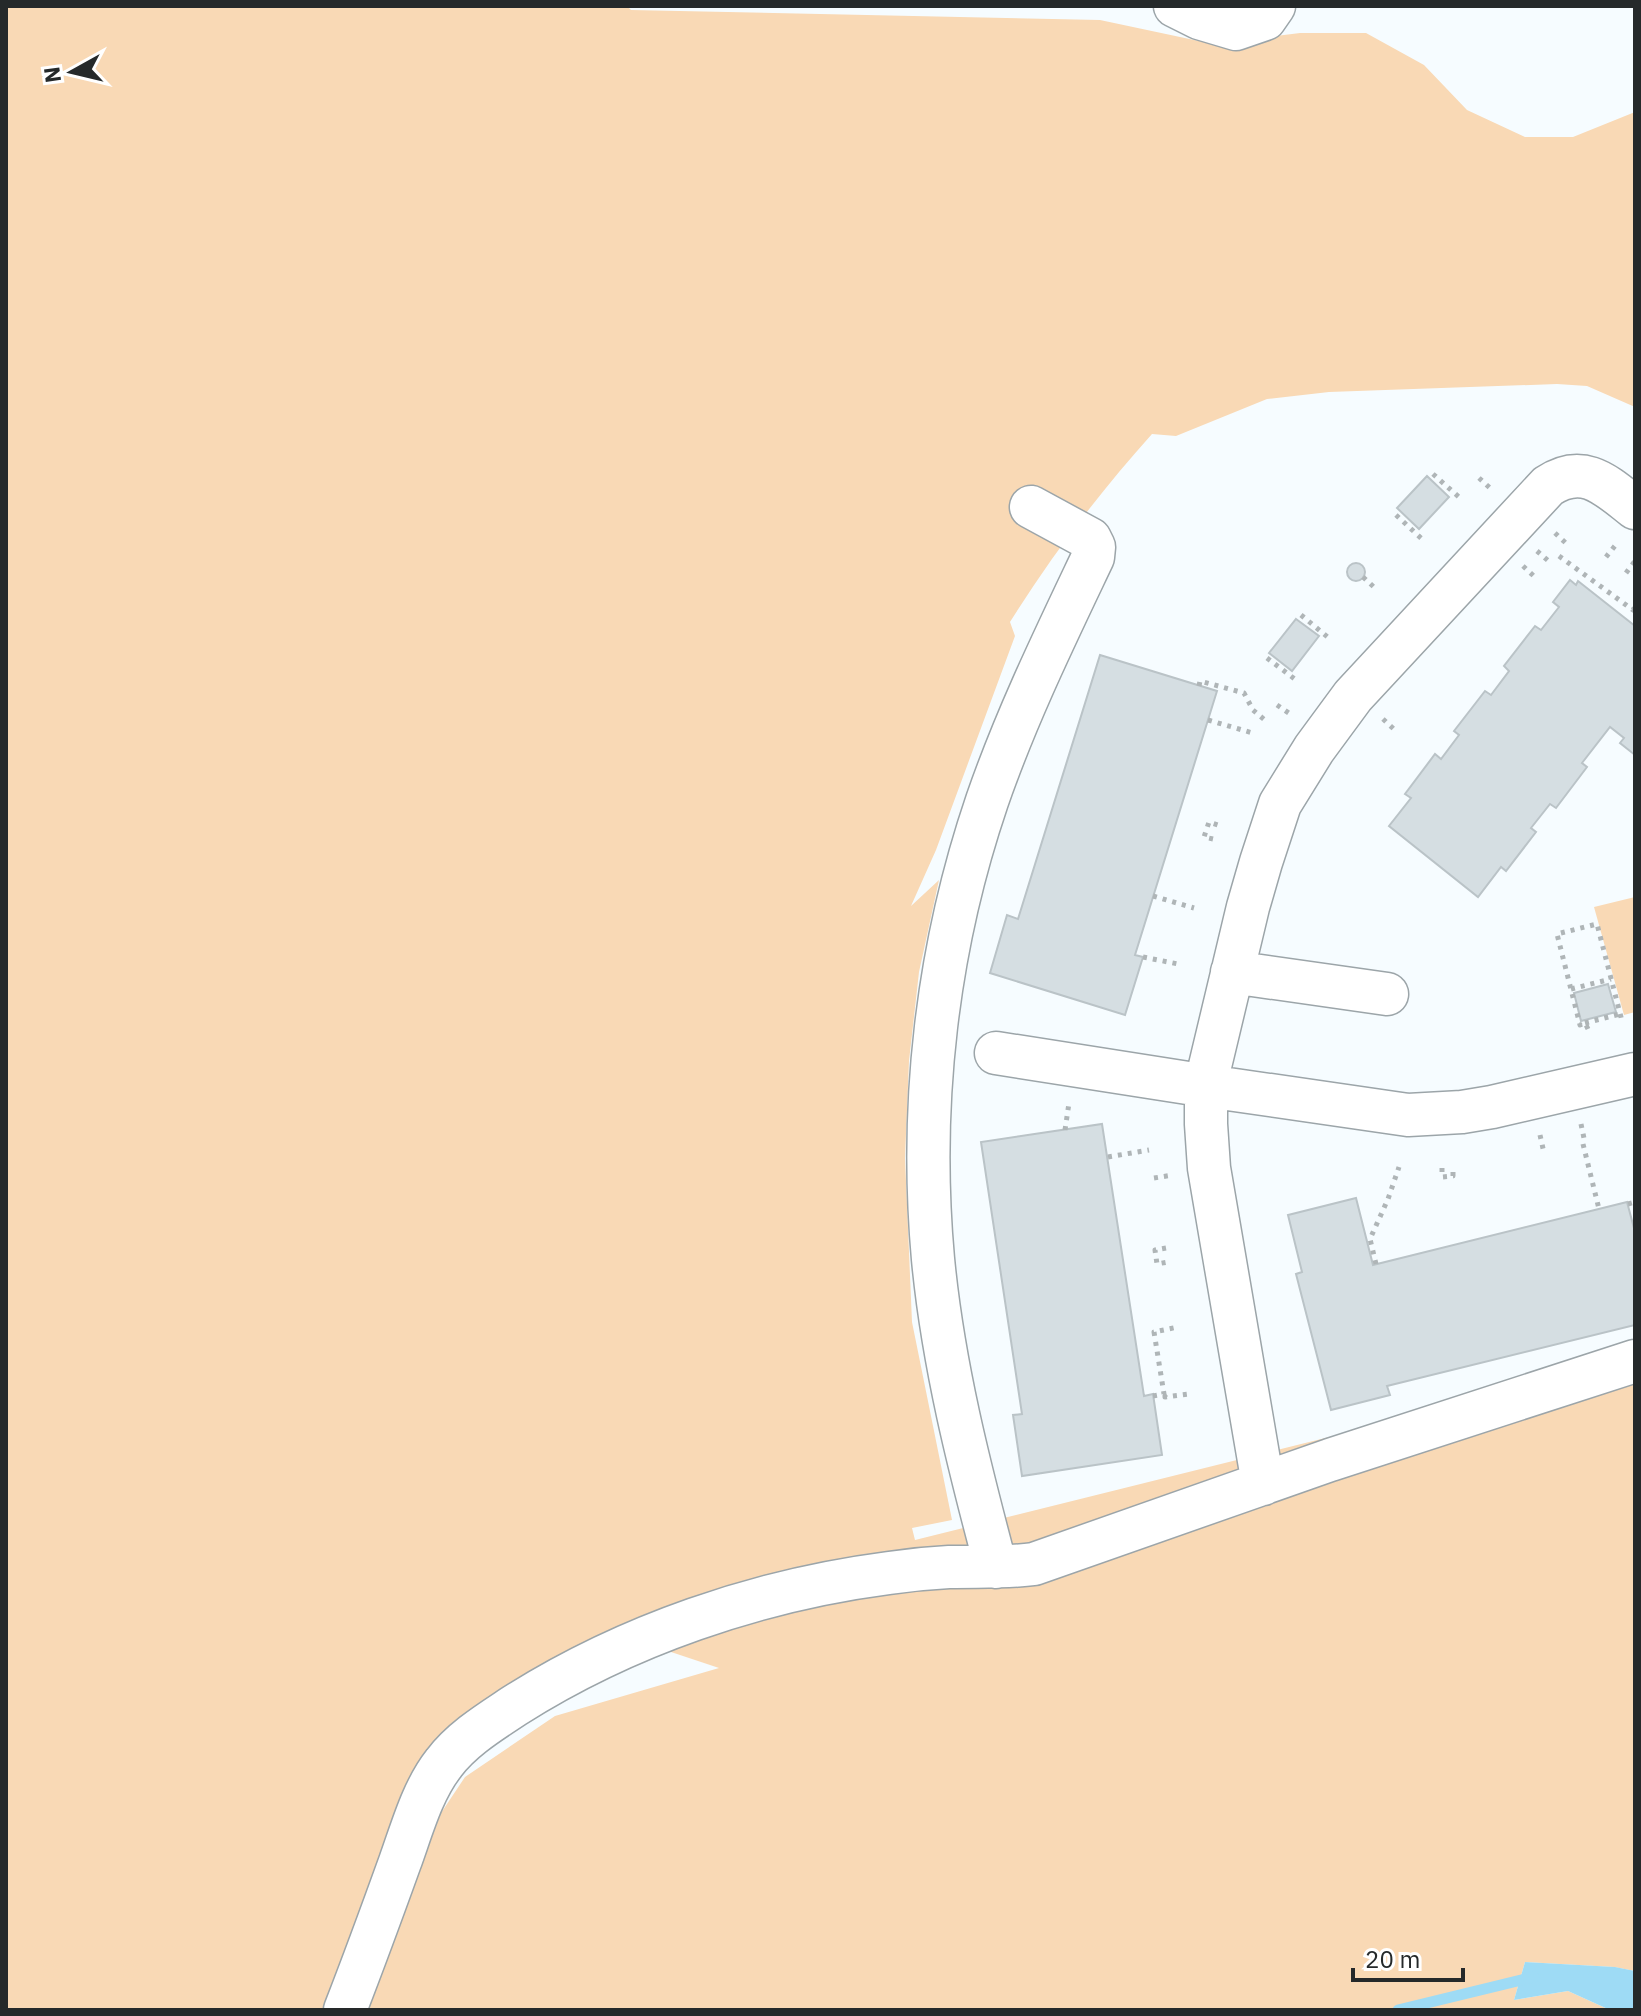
<svg xmlns="http://www.w3.org/2000/svg" width="1641" height="2016" font-family="'IBM Plex Sans',sans-serif">
<style>
.green{fill:#f9d9b5}
.water{fill:#9edbf5}
.lines{fill:none;stroke-linecap:round;stroke-linejoin:round}
.stream{stroke:#9edbf5;stroke-width:11}
.building{fill:#d5dee2;stroke:#bac3c7;stroke-width:2}
.minor-casing{stroke:#9ca5a9;stroke-width:45}
.path{stroke:#afb5b7;stroke-width:5;stroke-dasharray:4 6;stroke-linecap:butt}
.minor{stroke:#fff;stroke-width:42}
</style>
<rect width="100%" height="100%" fill="#f6fcff"/>
<path class="green" d="M6,6H627L631,10L1100,20L1213,44L1300,33H1366L1424,65L1467,110L1525,137H1573L1635,112V407L1587,386L1557,384L1329,392L1267,399L1176,436L1152,434C1099,493 1052,555 1010,622L1015,636L936,850L911,906L939,880L919,972L909,1061L905,1158L912,1322L952,1520L912,1528L915,1540L1635,1361V1971L1614,1967L1525,1962L1514,2000L1568,1991L1610,2010H366L441,1813L465,1777L555,1716L719,1668L620,1635L412,1778L400,1799L324,2010H6Z
M1635,897V1012L1624,1015L1594,907Z"/>
<path class="water" d="M1525,1962L1615,1967L1635,1971V2010H1610L1568,1991L1514,2000Z"/>
<g class="lines">
<path class="stream" d="M1398,2010L1534,1977"/>
</g>
<path class="building" d="M1427,476L1449,497L1419,529L1397,508Z
M1347 572a9 9 0 1 1 18 0a9 9 0 1 1-18 0Z
M1570,580L1576,585L1578,581L1635,626V755L1620,743L1624,738L1610,727L1582,763L1587,767L1556,808L1550,804L1531,828L1536,832L1506,871L1501,867L1478,897L1389,826L1411,798L1405,794L1435,754L1441,759L1459,735L1454,731L1485,691L1491,695L1509,671L1504,666L1535,626L1541,630L1559,607L1553,602Z
M1296,619L1319,636L1292,671L1269,653Z
M1100,655L1217,691L1135,955L1143,957L1125,1015L990,973L1007,915L1018,919Z
M1608,984L1616,1012L1581,1021L1574,993Z
M1102,1124L1144,1396L1153,1394L1162,1455L1022,1476L1013,1415L1022,1414L981,1142Z
M1356,1198L1373,1265L1627,1202L1635,1232V1325L1387,1386L1390,1395L1331,1410L1296,1274L1302,1272L1288,1215Z"/>
<g class="lines">
<defs>
<path id="minor" d="M1175,6L1199,18L1236,29L1265,19L1274,6
M1232,972L1387,994
M996,1053L1207,1086L1408,1115L1462,1112L1492,1107L1635,1074
M1263,1484L1209,1168L1206,1124V1099L1210,1066L1248,907L1261,862L1280,804L1314,749L1353,696L1548,486C1584,462 1607,486 1635,508
M996,1567C969,1466 943,1364 933,1259C919,1104 937,948 987,801C1016,717 1055,637 1093,557L1094,547L1090,539L1031,507
M345,2010C364,1961 382,1912 400,1862C412,1829 422,1791 444,1763C462,1739 490,1722 514,1706C626,1635 758,1590 889,1573C909,1570 929,1568 949,1567C977,1566 1006,1568 1034,1564L1330,1460L1635,1361"/>
</defs>
<use href="#minor" class="minor-casing"/>
<path class="path" d="M1433,474L1460,498
M1479,478L1491,489
M1396,515L1422,539
M1555,533L1569,546
M1537,551L1552,564
M1559,556L1633,610L1635,607
M1606,557L1618,542
M1523,566L1537,579
M1626,573L1635,561
M1363,577L1376,589
M1301,615L1330,639
M1267,658L1296,680
M1199,686L1200,681L1244,693L1253,710L1266,721
M1277,705L1293,716
M1383,719L1397,732
M1208,720L1256,734
M1213,839L1204,837L1209,822L1218,825
M1153,896L1194,908
M1143,957L1178,964
M1571,989L1611,979
M1585,1023L1620,1014
M1588,1029L1585,1023L1580,1025L1557,934L1597,924L1622,1021
M1581,1124L1585,1143
M1065,1130L1069,1103
M1540,1135L1544,1153
M1583,1144L1599,1209
M1108,1157L1149,1150
M1442,1168V1177L1453,1176V1167
M1154,1178L1173,1175
M1628,1204L1635,1202
M1166,1248L1155,1250L1157,1264L1168,1262
M1376,1264L1370,1239L1388,1199L1399,1167
M1165,1395V1397L1189,1394
M1153,1396L1164,1394L1154,1332L1178,1327"/>
<use href="#minor" class="minor"/>
</g>
<rect width="1641" height="2016" fill="none" stroke="#25292a" stroke-width="16"/>
<g transform="translate(72 72) rotate(262)" stroke="#ffffff" stroke-width="6" paint-order="stroke">
<path d="M0-6L14 30L0 20L-14 30Z" fill="#25292a"/>
<text y="-12" font-size="22" font-weight="bold" text-anchor="middle" fill="#25292a">N</text>
</g>
<path d="M1353 1968v12h110v-12" fill="none" stroke="#25292a" stroke-width="4"/>
<text x="1365" y="1968" font-size="24" fill="#25292a" stroke="#ffffff" stroke-width="6" paint-order="stroke">20 m</text>
</svg>
